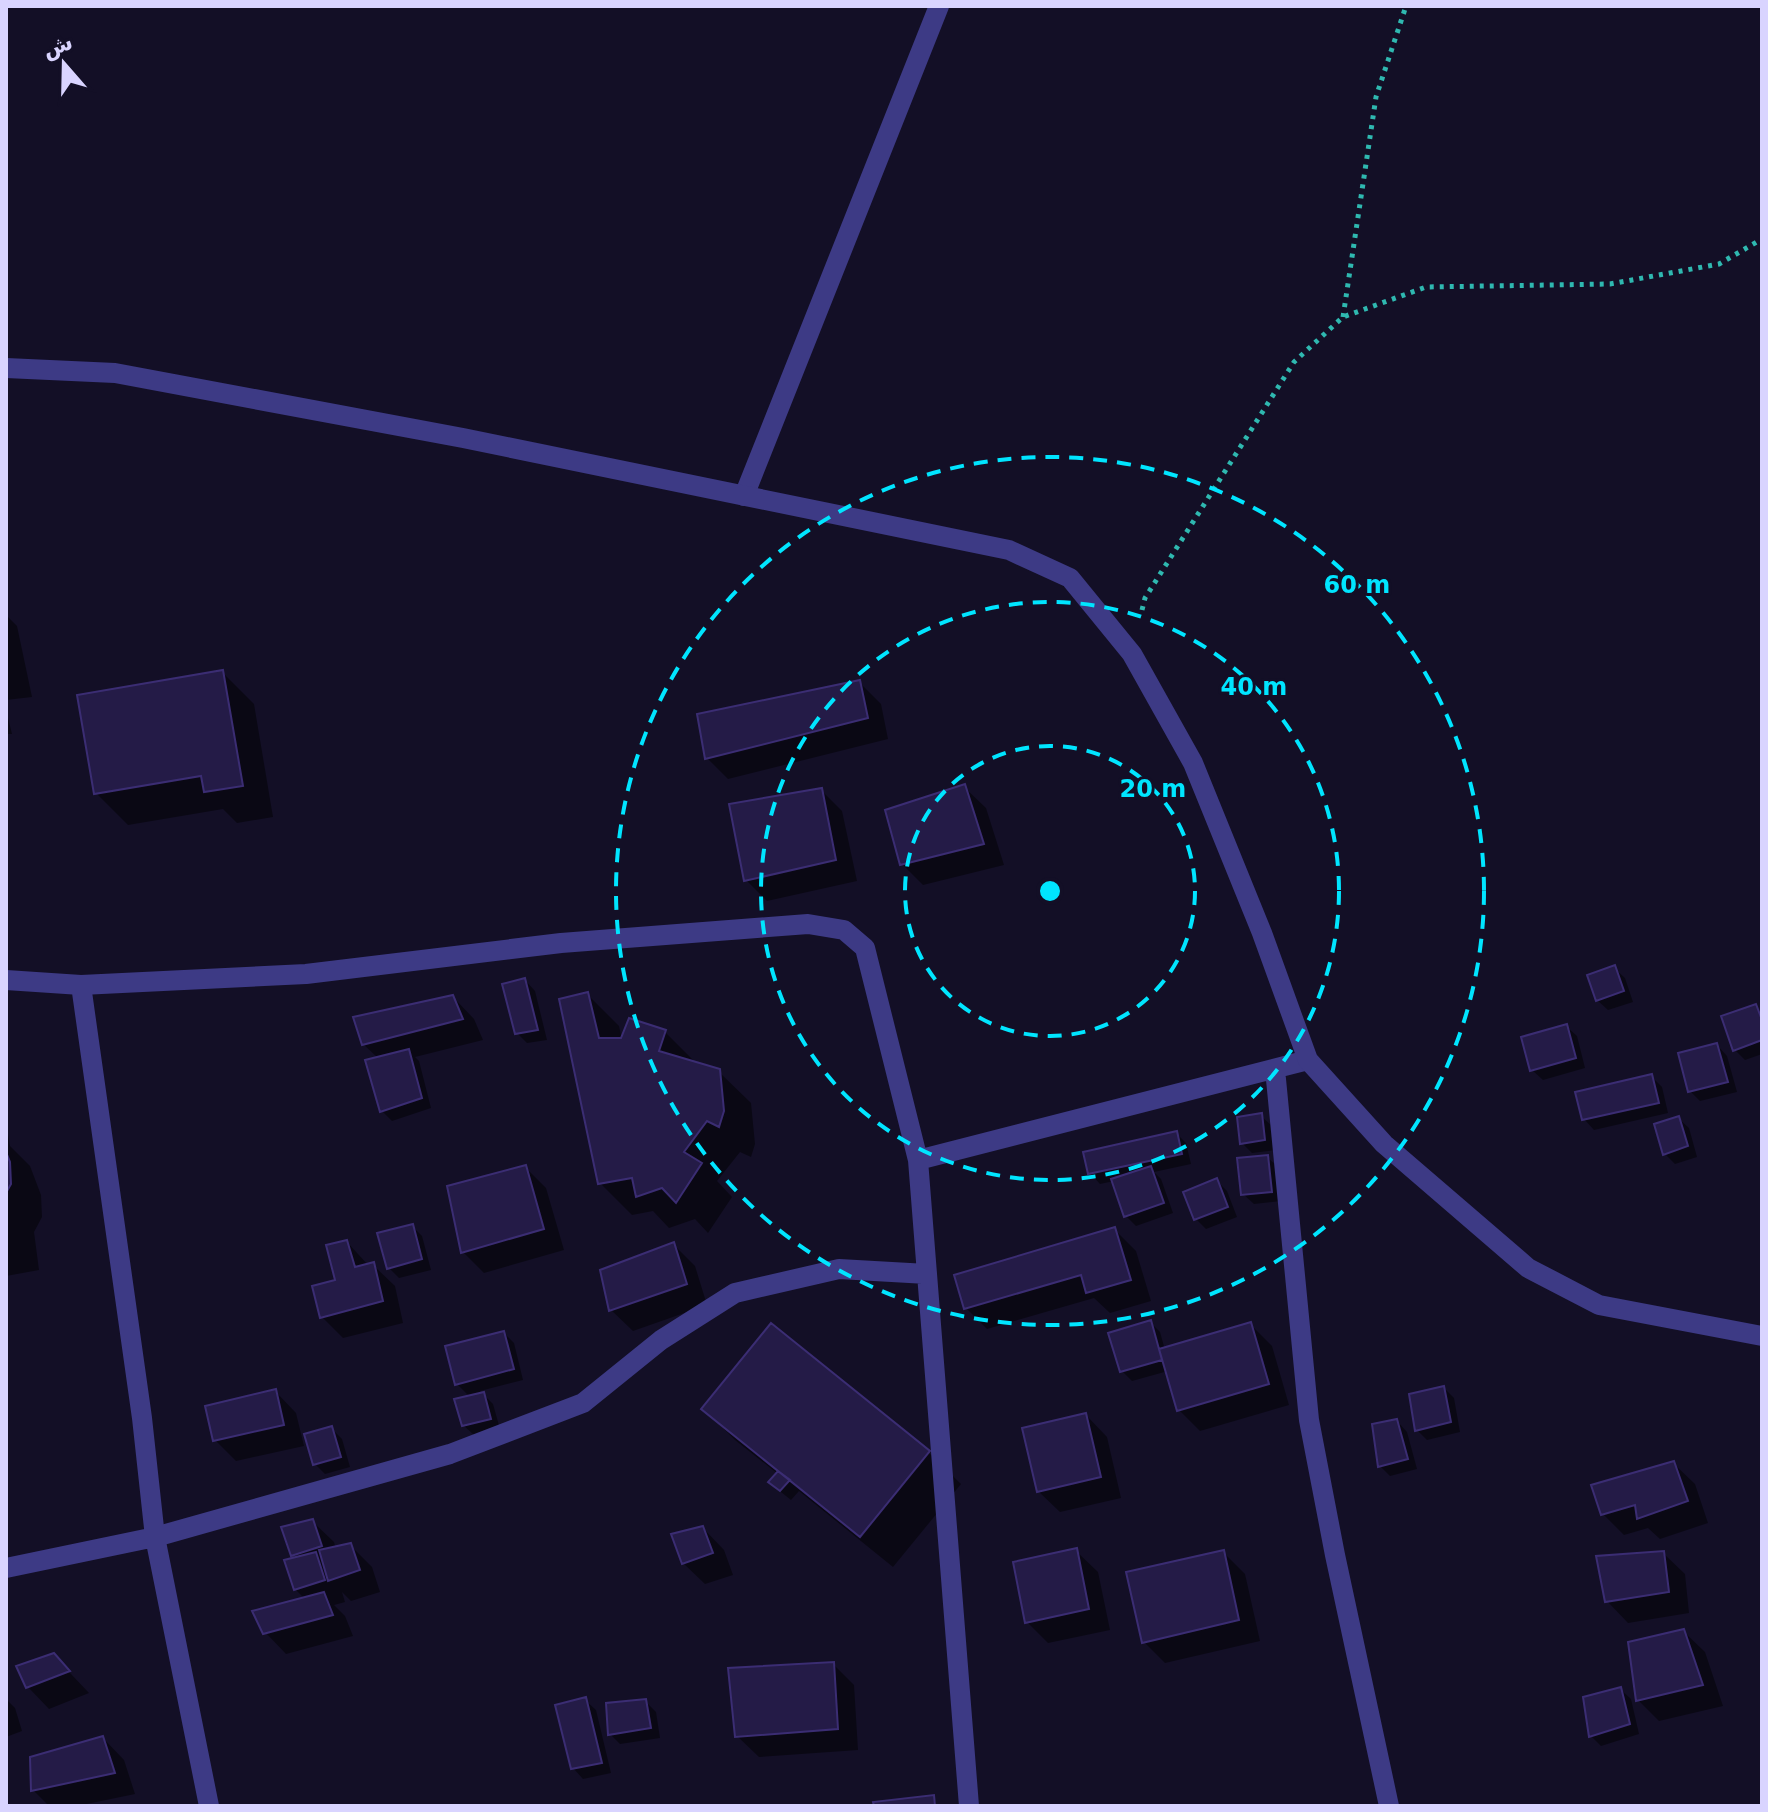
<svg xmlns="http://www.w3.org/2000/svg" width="1768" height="1812" font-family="'DejaVu Sans',Vazirmatn,sans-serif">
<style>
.shadow{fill:#0007}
.building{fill:#241b47;stroke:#3b2d73;stroke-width:2}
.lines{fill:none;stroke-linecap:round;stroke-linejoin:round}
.path{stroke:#2fb8b0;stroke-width:5;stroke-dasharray:4 6;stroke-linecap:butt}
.minor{stroke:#3d3a85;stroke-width:20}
.tertiary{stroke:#3d3a85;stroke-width:20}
.ring{fill:none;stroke:#00e5ff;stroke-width:4;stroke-dasharray:14 10}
.centre{fill:#00e5ff;stroke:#130f26;stroke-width:4}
.ring-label{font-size:24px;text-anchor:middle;font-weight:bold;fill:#00e5ff;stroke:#130f26;stroke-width:6;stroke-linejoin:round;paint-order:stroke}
</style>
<rect width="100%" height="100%" fill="#130f26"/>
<path class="shadow" d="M6,615L17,626L32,697L6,700Z
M222,672L254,704L273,817L237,823L223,809L128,825L96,793Z
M859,682L881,704L888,739L728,779L707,758Z
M6,710L12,734H6Z
M964,787L986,808L1004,865L923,885L902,864Z
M821,790L842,811L857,881L767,901L746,880Z
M1614,968L1625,978L1633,1002L1608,1010L1597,1000Z
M525,980L535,991L547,1040L527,1043L517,1033Z
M587,994L619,1026L622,1040L665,1032L698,1065L718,1071L751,1103L755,1144L751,1157L740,1152L717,1181L732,1197L708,1233L695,1219L669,1228L653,1211L632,1215L600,1183Z
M453,997L474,1019L483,1040L415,1057L419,1061L431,1108L392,1121L382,1111L378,1058L363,1044Z
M1756,1007L1762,1013V1054L1745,1060L1735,1050Z
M1566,1026L1577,1036L1585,1068L1543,1080L1532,1070Z
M1717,1045L1727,1056L1737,1092L1700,1101L1690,1091Z
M1652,1077L1662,1087L1668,1113L1594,1130L1584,1119Z
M1261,1116L1272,1126L1275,1150L1252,1153L1242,1143Z
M1678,1118L1689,1128L1697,1157L1675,1164L1665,1154Z
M6,1123L10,1146L30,1166L41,1195L42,1217L34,1232L39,1270L6,1276Z
M1176,1133L1186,1143L1191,1164L1154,1172L1161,1179L1173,1213L1136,1226L1126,1216L1114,1181L1100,1184L1090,1173Z
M1267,1157L1278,1167L1281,1201L1254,1204L1243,1194Z
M525,1167L546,1188L564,1250L484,1273L463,1252Z
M1217,1181L1227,1191L1237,1217L1206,1229L1196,1219Z
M412,1226L422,1236L431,1270L399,1278L389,1268Z
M1115,1230L1136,1251L1151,1301L1110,1313L1094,1298L987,1329L966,1308Z
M347,1242L369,1266L373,1265L395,1286L403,1323L343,1338L322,1317L337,1281Z
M674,1245L695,1266L707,1305L633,1331L611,1310Z
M1150,1322L1160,1332L1165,1350L1251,1325L1272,1346L1289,1405L1200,1431L1179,1410L1168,1371L1132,1381L1122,1371Z
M771,1326L929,1453L961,1484L893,1567L799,1491L791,1500L781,1492L771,1482L778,1474L735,1440L704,1409Z
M504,1333L514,1343L523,1380L480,1391L493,1404L500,1429L474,1435L463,1425L470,1397L457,1384Z
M1444,1388L1454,1398L1460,1432L1427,1440L1417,1430Z
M275,1391L296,1413L304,1446L236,1461L215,1440Z
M1086,1415L1107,1437L1121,1498L1060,1512L1038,1491Z
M1397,1421L1407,1432L1417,1469L1390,1476L1380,1466Z
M332,1429L342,1439L350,1467L325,1474L315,1464Z
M1673,1463L1695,1484L1708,1523L1660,1539L1648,1528L1624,1535L1603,1514Z
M312,1521L334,1542L336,1549L350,1545L372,1567L380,1592L351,1601L342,1592L345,1602L334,1605L345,1616L353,1636L286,1654L265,1632L305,1599L295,1589L297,1559L293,1555Z
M703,1528L724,1550L733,1575L705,1584L683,1563Z
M1076,1551L1098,1572L1110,1630L1048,1643L1027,1622Z
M1223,1552L1245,1574L1260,1641L1165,1663L1144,1642Z
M1663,1553L1685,1574L1689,1613L1628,1623L1607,1601Z
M1683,1631L1705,1652L1723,1706L1659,1721L1638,1700Z
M53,1655L89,1693L49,1709L28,1687Z
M833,1664L854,1685L858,1750L759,1757L737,1736Z
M1620,1689L1631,1699L1639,1734L1601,1746L1591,1736Z
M6,1699L15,1708L22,1731L6,1737Z
M585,1700L596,1710L611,1773L583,1779L573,1768Z
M645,1701L656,1712L660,1738L620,1744L610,1734Z
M103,1738L124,1760L135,1794L77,1806H49L33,1790Z"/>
<path class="building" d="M223,670L243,786L204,792L201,776L94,794L77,695Z
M860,680L868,718L705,759L697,714Z
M965,784L984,844L900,865L885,810Z
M822,788L836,860L744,881L729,804Z
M1615,965L1624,991L1596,1001L1587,975Z
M525,978L538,1030L515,1034L502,984Z
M588,992L599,1038H621L629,1018L666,1030L659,1051L720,1069L724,1111L719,1127L707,1121L684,1152L702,1163L676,1203L662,1188L636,1197L632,1178L598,1184L559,999Z
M453,995L463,1019L362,1045L353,1017Z
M1756,1004L1762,1020V1040L1733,1051L1721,1016Z
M1567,1024L1576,1058L1530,1071L1521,1037Z
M1717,1043L1728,1082L1688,1092L1678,1053Z
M409,1049L422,1098L380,1112L365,1060Z
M1652,1074L1659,1103L1582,1120L1575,1092Z
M1262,1113L1265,1140L1240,1144L1237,1117Z
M1679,1116L1688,1146L1663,1155L1654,1124Z
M1177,1131L1182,1154L1088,1174L1083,1152Z
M6,1152L10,1162L11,1184L6,1193Z
M1268,1155L1272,1192L1241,1195L1237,1158Z
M526,1165L544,1229L461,1253L447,1186Z
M1151,1166L1164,1203L1124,1217L1111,1179Z
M1217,1178L1228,1207L1194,1220L1183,1192Z
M413,1224L422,1259L387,1269L377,1233Z
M1115,1227L1131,1280L1086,1293L1081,1275L964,1309L954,1275Z
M347,1240L355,1267L374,1262L383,1301L320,1318L312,1286L335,1280L326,1245Z
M674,1242L687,1284L609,1311L600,1270Z
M1151,1320L1162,1360L1120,1372L1108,1333Z
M1251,1322L1269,1384L1177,1411L1159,1349Z
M771,1323L930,1451L860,1537L701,1409Z
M504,1331L514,1369L455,1385L445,1346Z
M1444,1386L1451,1422L1415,1431L1409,1394Z
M276,1389L284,1425L213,1441L205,1406Z
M484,1392L491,1419L462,1426L454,1399Z
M1086,1413L1101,1477L1037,1492L1022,1428Z
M1397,1419L1408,1459L1378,1467L1372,1424Z
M332,1426L341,1457L313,1465L304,1434Z
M1674,1461L1688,1501L1637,1519L1635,1505L1601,1515L1591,1485Z
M778,1471L790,1480L780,1491L768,1482Z
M313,1519L322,1546L291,1556L281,1527Z
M703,1526L713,1553L682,1564L671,1534Z
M351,1543L360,1570L328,1581L319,1550Z
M1077,1548L1089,1609L1025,1623L1013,1562Z
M1224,1550L1239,1620L1142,1643L1126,1572Z
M1664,1551L1669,1592L1605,1602L1596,1556Z
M316,1552L325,1580L294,1590L284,1560Z
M324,1592L333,1615L263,1634L252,1611Z
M1684,1629L1703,1685L1636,1701L1628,1642Z
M54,1653L70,1671L26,1688L16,1666Z
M834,1662L838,1729L735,1737L728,1668Z
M1621,1687L1630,1724L1589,1737L1583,1697Z
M586,1697L602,1763L571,1769L555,1705Z
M646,1699L651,1728L608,1735L606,1703Z
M103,1736L115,1773L31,1791L30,1757Z
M934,1795L935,1806H874L873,1802Z"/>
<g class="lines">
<path class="path" d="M1343,317L1376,97L1406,6
M1142,610L1145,598L1294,362L1343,317L1426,287L1610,284L1719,264L1762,239"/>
<path class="minor" d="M744,496L939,6
M6,980L81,985L306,974L561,943L808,924L844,930L865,948L918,1160L969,1806
M81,985L142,1418L155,1537L209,1806
M1275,1069L1309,1420L1335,1555L1389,1806
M918,1160L1308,1060
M6,1568L155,1537L450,1454L583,1403L661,1340L735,1293L839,1269L927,1274"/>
<path class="tertiary" d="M6,368L115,373L463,438L1009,550L1070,578L1132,654L1193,763L1262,933L1308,1060L1384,1144L1528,1268L1599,1305L1762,1336"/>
</g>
<g class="ring">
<circle cx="1050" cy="891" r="145"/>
<circle cx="1050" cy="891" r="289"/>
<circle cx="1050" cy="891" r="434"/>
</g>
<circle cx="1050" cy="891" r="12" class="centre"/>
<g class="ring-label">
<text x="1357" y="593">60 m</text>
<text x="1254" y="695">40 m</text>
<text x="1153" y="797">20 m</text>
</g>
<rect width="1768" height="1812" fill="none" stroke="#d9d4ff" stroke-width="16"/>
<g transform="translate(64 64) rotate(340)" stroke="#130f26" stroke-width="6" paint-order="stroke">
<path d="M0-6L14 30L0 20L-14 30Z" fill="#d9d4ff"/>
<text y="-12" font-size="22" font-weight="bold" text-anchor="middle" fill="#d9d4ff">ش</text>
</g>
</svg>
